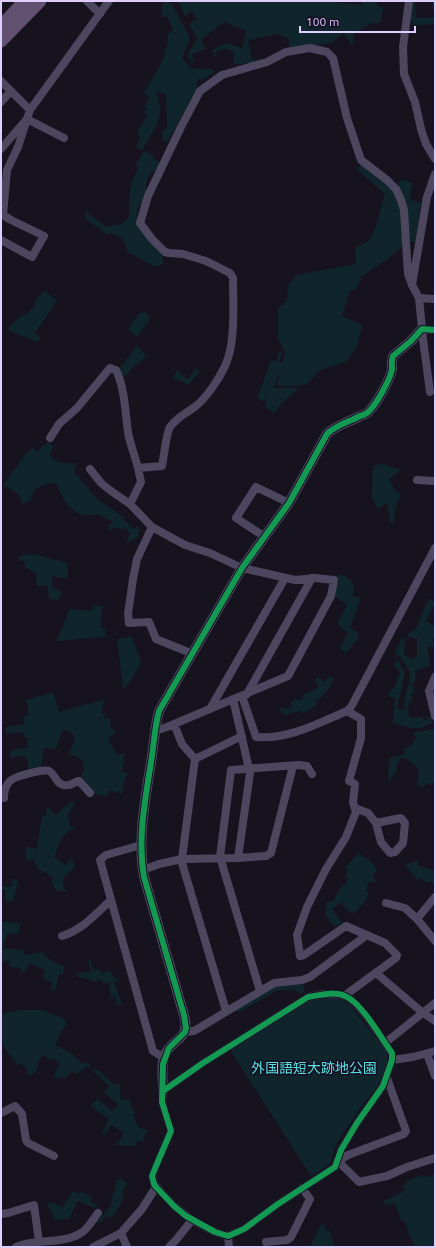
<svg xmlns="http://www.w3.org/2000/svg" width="436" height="1248" font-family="Ubuntu,'Noto Sans JP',sans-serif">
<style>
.green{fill:#10252b}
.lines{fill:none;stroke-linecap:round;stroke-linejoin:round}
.minor{stroke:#4c465f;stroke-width:8}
.tertiary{stroke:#4c465f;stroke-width:10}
.primary{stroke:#625070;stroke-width:13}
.cycleway-casing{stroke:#150d23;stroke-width:8}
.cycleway{stroke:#139951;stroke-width:6}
.labels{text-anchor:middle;stroke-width:3;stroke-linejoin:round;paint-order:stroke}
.park-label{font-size:14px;fill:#55e5e0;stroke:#150d23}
</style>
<rect width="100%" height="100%" fill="#16121e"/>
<path class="green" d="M178,1H324L362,5V1H365L367,3L376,1L379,7L384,6L380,23H372L354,34L353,44H350L348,39L343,33L332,43L289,49V39L278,34L248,40L252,60H257V63L233,64L234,52L230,50H227L226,48L216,52L217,55L213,57V50L226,43L242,48L246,31L224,22L201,40L206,49L192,54L194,62H192L187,56L197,38L189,24L197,19L191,11L185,16Z
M411,1H415L416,18L434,17L432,2H435V27L434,24L413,26L412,21H408Z
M164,2L171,3L189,35V41L182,58L191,68L212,69L215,72L202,80L200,79L196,81L198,86L168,141L164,142L162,135L163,131L167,128L166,95L156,91L161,109L156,127L142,150L136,147L140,137L137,132L147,115L144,112L147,108L144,106L149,98L144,93C155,74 168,57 168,34L173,30L167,16L163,18L161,8Z
M144,151L153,155V159L158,161L159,169L150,173L146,182V193L143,201L137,209V223L162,253L163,264L156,267L127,252C127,241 121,235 111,233L107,235L86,219V209L89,214L106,227L122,224L129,216C129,199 128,185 138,170L136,164Z
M361,164L394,191L401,212L404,245L389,258L362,276L356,290H350L342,316L363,325L355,350L346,362L320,370L306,385L280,386L277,384L279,374L273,388H299L282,403L274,413L266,408V395L264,401L257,399L271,360L276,361L279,351L282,352L279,363H282L285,352L278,339V308L287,301L288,285L296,275L356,264L355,248L369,241L375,228L385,194L358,170Z
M402,179L412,183L410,200L421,203L415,242L410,241L399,189V183Z
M45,291L57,301L35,333L40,337L39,341H34L8,330L14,322L21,316L27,314L34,307L36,299Z
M145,312L151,318L137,337L128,329L140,313Z
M137,346L146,355L138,365L136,364L122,380L118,370Z
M196,369L200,371L189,385L173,378L177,370L187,379Z
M49,442L53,447L50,456L60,463H76L74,472L98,500L124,517V520L134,529L137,526L139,527V536L126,544L130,532L125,529L114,528L109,531V525L113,522C107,519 102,515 96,515C91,514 87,516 83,515C68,511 63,498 57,485L49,483L35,489L30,501L23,504C19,493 13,490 3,485L25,455L32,448L38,452L41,447Z
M383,464L401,470L389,479L395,490L401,495L395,509L394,524L390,522L389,513L387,511L389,508L386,503L378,509L372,497L373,466Z
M35,554L67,563L68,578L52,577V588L63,592L57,600L49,599L47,585L37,586L36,573L25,567L24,561L19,560V556Z
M338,574L347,577L354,584L353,596L361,598L350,628L359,633L357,640L346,653L339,648L348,633L337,624L347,605L335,596Z
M429,598L435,603L426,621L434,626L435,624V638L432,639L434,646L428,647L430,666L415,671L416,678L414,683H410V672L400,657L395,653L402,637L405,639L404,654L412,660L417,655V638L408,637L407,635L417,627L423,611Z
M93,605L103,606L101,614V627L105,628L106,637L56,641L70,609L92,611Z
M132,636L141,663L129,683L123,689L117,639Z
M397,659L405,672L397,709L403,710L408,684H413L415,692L411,693L412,702L408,703L409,717H421L427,721V717L431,716L433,722C418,732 409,728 393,723L395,699L388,696L391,689H394L400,672L394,666Z
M330,676L333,678C330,689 325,695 316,701V706L302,713L300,711L285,715L279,709L281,707L287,709L292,707L290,703L296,698L299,701L302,699L303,695L319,687L315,679L318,677L324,682Z
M53,692L59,712L105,699L101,713L105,714L104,718L110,719V726L116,732L112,735L108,739L117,755L125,753L122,772L127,773L121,794L110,790L107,797L95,794L80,779L84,770L82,759L69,754L75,738L73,734L63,729L56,749L44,748L41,768L29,771L27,760L24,756H18L11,759L10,751L28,747L27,738L24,737V732L7,734L5,727L24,724V716L29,715L26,700Z
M432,729L435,731V782L425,785L422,788L417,784C421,768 417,766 405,758H401L396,766L398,768L388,783L389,761L390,758L405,754L404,749L411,746L416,738L413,733Z
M72,801L75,804L68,814L70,826L74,827L75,829C60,832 60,845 54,857L66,865L71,857L74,864V868C64,876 59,879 66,892L58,891L53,886L52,881L53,879L48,874L38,869L32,858L28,861L25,857L27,847L37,849L42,816H46L47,808L49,807L55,815Z
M358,853L366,859L368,858L377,869L373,875L376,882L368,883L366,891L369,893L365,901L355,913L346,910L342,901L332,909L342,923L335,927L325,915L327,902L334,901C335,894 344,885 348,880L345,874L348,870L346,867Z
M417,860L419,862L417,865L435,871V881L433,884L430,882L428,883L420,878L417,880L405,865L408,862L410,864Z
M13,878L18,881L13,901H6L5,890H1V886L12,887Z
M1,922L20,923L19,934L7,933L6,939L4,941L3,948L23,950L25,955L43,952C46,960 56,963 65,966L62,975L59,974L55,991L51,989L52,982L43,978L45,970L29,963L25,972H20L21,968L11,967L9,961L1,962Z
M90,959L94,970L99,969L101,973L111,971L114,979L118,978L119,980L114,982L122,1005L117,1006L115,996L111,999L109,983H103L99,979L96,982L88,979L77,977V974L91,971L88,960Z
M303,984L305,992L300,994L296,990L276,991L238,1013L235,1009L276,985Z
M323,997L337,998L348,1003L388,1053L387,1064L378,1086L363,1104L336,1144L330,1164L311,1176L230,1050L308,1000Z
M20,1010H43L65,1019L66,1025L60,1033L55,1045C60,1048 66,1050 71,1053C78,1058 80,1065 90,1063L91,1067H86L77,1074L72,1071L65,1079L62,1077L57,1079L54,1076L60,1063L52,1058L49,1059L42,1055L37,1065L39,1067L31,1076L26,1072L28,1070L20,1063L18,1065L5,1049L2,1043L3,1042L1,1039V1014Z
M91,1069L98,1070L113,1084H120L121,1100L129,1099L132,1108L136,1113L133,1114L138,1127L148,1130L143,1141H137L136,1146L114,1145L119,1141L124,1133L111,1125L105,1135L102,1133L109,1119L95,1110L91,1105L97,1099L113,1111L118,1104L104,1092L109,1086Z
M434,1174L435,1177V1247H414L411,1237L409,1236L405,1221H401L395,1203L385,1205L384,1200C391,1198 397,1194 404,1191L403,1186L407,1184L406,1181L424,1175L425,1178Z
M122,1179L128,1184L123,1190C125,1202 117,1209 110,1219L108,1216L103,1218V1221L96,1223L110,1207L117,1180Z
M73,1191L79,1194L81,1191L92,1198L91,1202L100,1206L94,1208L78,1201L71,1214L70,1219L55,1220L47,1203H54L62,1207Z
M322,1222L327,1231H330L334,1247H310Z"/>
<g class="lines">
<path class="minor" d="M87,1L100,14
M409,1L403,47L404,74L415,102L421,129L426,144L435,159
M1,81L30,110
M1,102L11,91
M1,149L27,119L30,110L109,1
M1,240L32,257L44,236L11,220L3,215L7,170L18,147L27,119L64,138
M412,285L427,197L435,174
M419,298L435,299
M422,329L435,330
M50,438L59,424L77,408L110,368L116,370C125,389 125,411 128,432C130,444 135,456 138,468
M90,469L101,483L111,491L130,504L152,527L185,545L210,553L242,568L295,580L315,578L334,580L331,596L288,676L167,727L155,731
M417,480L435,481
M130,504L141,482L138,468L162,466C164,457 166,434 170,427C178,416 187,413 196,406C207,397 219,379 225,366C236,343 233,304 233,278L230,273L206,261L183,254L169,253L165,252L152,239L140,223L148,196L181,127L200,91L222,75L267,62L286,52L310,48L327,52L333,58L347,118L361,160L387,180L396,189L401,200L404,210L408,274L412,285L419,298L423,339L430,392
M152,527L137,559L133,579L128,614L129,623L149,622L156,639L193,654
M265,537L236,518L256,487L289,503
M435,677L429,691L435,716
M247,694L312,578
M242,696L256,737C288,740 319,723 347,711L351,707L435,548
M233,699L250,773L238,858
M210,709L285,578
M174,724L182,744L195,759
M1,798H4C4,791 5,786 10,781C13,777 45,768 49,771C55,774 56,784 64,785C70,787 74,782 79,781L90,793
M355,808L368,813L376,823L381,842L390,853L395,852L403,843L405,823L401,818L376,823
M141,845L106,855L100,860L153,1051L164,1058
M143,870L159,864L182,859L195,759L242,736
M386,903L405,908L417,919L435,941
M417,919L435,897
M62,936C82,930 96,914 111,900
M376,973L423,1013L435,1021
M260,991L220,857L231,770L298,765L307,766L312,774
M323,994C330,994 338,993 345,996C361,1003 381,1038 392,1053V1060L383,1086L357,1123L341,1150L335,1167L278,1204L244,1229L228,1236L215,1232L192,1220L174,1206L154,1184L152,1176L156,1166L171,1131L162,1102L163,1091L203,1063L308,997Z
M344,996L396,958L397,955L385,943L346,926L304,955L300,956L297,935L307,907L326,869L346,837L356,812L353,802L355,784L349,781L361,738V719L347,711
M226,1011L182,863V859L238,858L266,856L271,853L293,766
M185,1032L194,1031L274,983L302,980L310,977L367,935
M385,1043L435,1003
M427,1054L435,1076
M392,1060L413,1057L435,1051
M387,1078L406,1131L404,1134L348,1155L338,1161L359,1182L387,1176L407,1167L435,1158
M1,1113L15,1106L22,1114L26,1140L28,1143L54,1156
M1,1214L8,1213L34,1205L39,1242
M121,1233L127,1247
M228,1236L229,1247
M266,1242L287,1240L291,1237L310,1199L302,1188
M16,1247C36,1238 62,1245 81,1233C88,1229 93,1219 98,1213
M93,1247L121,1233L142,1209L156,1187
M169,1247L176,1240L192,1220"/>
<path class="tertiary" d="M163,1091C163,1080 161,1067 164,1057C172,1036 191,1042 184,1015L144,877C137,837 146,796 152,756C154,741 155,726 159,711L242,568L289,503L327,434C336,425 349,422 360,416C364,415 368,413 370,410C377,403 391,378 392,369C392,364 391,361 393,356L411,341L422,329"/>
<path class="primary" d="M1,26L25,1
M1,41L40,1"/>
<defs>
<path id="cycleway" d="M163,1091L203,1063L308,997C320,995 334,991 345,996C362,1003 381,1038 392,1053V1060L383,1086L357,1123L341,1150L335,1167L278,1204L244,1229L228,1236L215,1232L186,1216L174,1206L156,1187L154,1184L152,1176L156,1166L171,1131L162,1102L163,1064L169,1048L185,1032L186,1028L184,1015L144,877C137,837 146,796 152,756C154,741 155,726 159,711L242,568L289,503L327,434C336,425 349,422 360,416C364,415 368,413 370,410C377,403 391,378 392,369C392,364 391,361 393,356L411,341L422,329L435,330"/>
</defs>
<use href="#cycleway" class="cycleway-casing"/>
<use href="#cycleway" class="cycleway"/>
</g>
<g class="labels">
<g class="park-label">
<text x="314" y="1073">外国語短大跡地公園</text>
</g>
</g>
<rect width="436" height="1248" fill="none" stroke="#dfcfff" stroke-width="4"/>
<path d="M300 26v6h115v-6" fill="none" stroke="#dfcfff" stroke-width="2"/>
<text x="306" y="26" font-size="12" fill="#dfcfff" stroke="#150d23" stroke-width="3" paint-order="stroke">100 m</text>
</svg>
